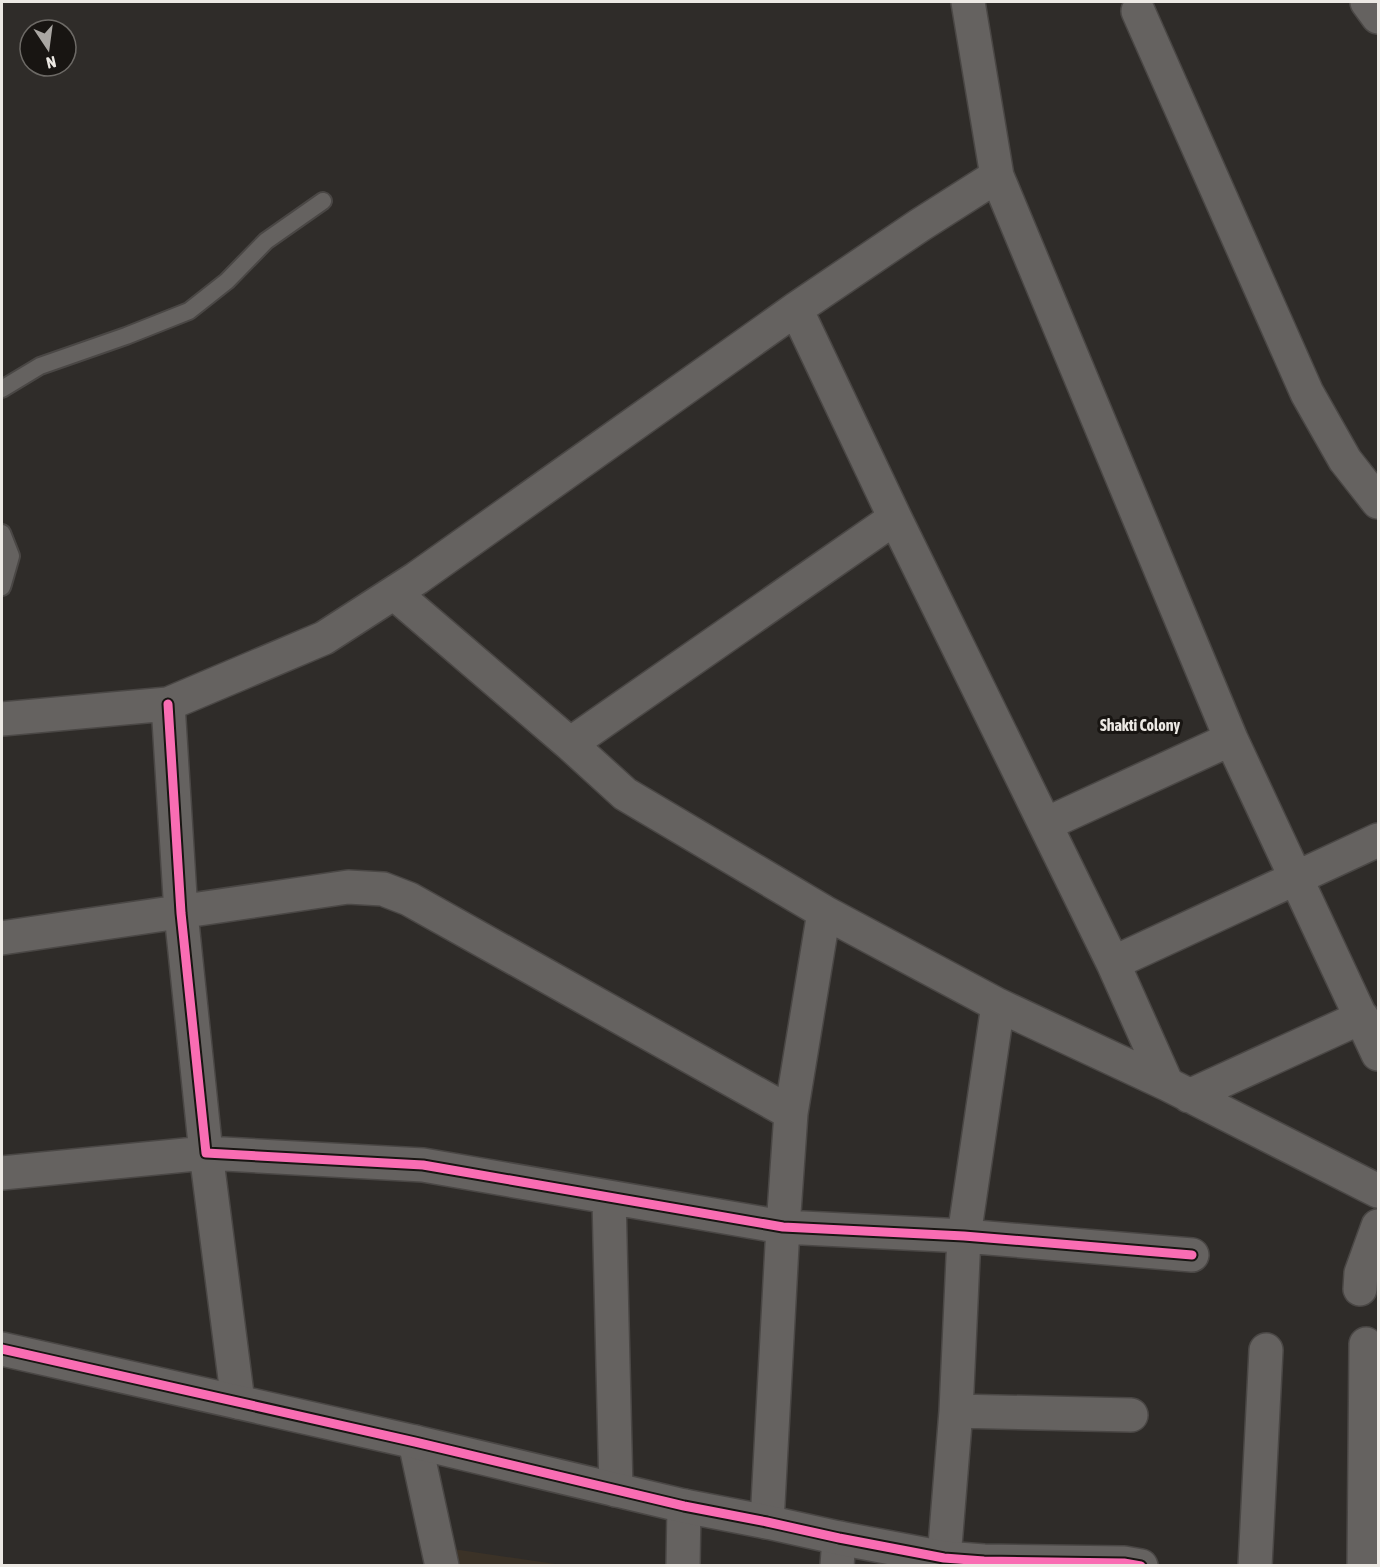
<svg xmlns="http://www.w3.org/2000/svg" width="1380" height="1567" font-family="'Asap Condensed',sans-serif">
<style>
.built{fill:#3b3227}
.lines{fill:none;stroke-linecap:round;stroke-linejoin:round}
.lane-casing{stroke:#4a4745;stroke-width:20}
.street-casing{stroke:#4a4745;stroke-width:36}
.secondary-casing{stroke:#4a4745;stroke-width:36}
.lane{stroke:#656260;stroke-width:16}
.street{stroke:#656260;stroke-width:33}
.secondary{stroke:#656260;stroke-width:33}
.cycleway-casing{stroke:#181512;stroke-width:13}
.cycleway{stroke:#f96db3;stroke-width:9}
.labels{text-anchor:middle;stroke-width:6;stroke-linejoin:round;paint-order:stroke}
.neighbourhood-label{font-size:16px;font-weight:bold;fill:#ece9e4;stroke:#181512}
</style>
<rect width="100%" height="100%" fill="#2f2c29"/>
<path class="built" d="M446,1548L562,1565H450Z"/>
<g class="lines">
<defs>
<path id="lane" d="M2,389L40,366L126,336L189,311L227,281L266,241L323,201
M2,533L11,556L3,584L2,587"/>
<path id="street" d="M968,2L997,176L1231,739L1378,1054
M1367,2L1378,17
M1138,11L1307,393L1345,460L1378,502
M796,309L895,518L1113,963L1167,1084L1378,1191
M394,593L570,744L625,794L824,912L998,1005L1167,1084
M168,704L181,913L206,1153L423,1165L783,1227L964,1236L1192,1255
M2,719L168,704L324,638L417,578L796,309L920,225L997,176
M570,744L895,518
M1046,824L1231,739
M2,938L348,887L383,889L409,899L791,1113
M1113,963L1378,840
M1189,1096L1362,1017
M2,1173L206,1153L238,1402
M609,1198L616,1490
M1360,1289L1361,1273L1378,1226
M956,1411L1131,1415
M415,1442L442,1566
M767,1522L783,1227L791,1113L824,912
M944,1558L956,1411L964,1236L998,1005
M683,1566L684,1506
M837,1566L839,1538
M1255,1566L1266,1350
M1364,1566L1366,1344"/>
<path id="secondary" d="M2,1349L415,1442L684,1506L767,1522L839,1538L944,1558L984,1561L1124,1563L1141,1566"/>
</defs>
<use href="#lane" class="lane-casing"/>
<use href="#street" class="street-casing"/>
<use href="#secondary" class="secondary-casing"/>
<use href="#lane" class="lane"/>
<use href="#street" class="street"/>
<use href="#secondary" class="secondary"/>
<defs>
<path id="cycleway" d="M168,704L181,913L206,1153L423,1165L783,1227L964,1236L1192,1255
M2,1349L415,1442L684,1506L767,1522L839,1538L944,1558L984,1561L1124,1563L1141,1566"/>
</defs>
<use href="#cycleway" class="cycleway-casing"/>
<use href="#cycleway" class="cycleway"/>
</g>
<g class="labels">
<g class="neighbourhood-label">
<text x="1140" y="731">Shakti Colony</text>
</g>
</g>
<rect width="1380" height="1567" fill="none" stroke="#ece9e4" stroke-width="6"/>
<g transform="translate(48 48) rotate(167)"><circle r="28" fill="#181512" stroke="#6d6a66" stroke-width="1.5"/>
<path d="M0-4.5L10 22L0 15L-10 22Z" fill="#aaa7a3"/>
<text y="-9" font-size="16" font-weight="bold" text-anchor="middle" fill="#ece9e4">N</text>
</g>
</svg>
